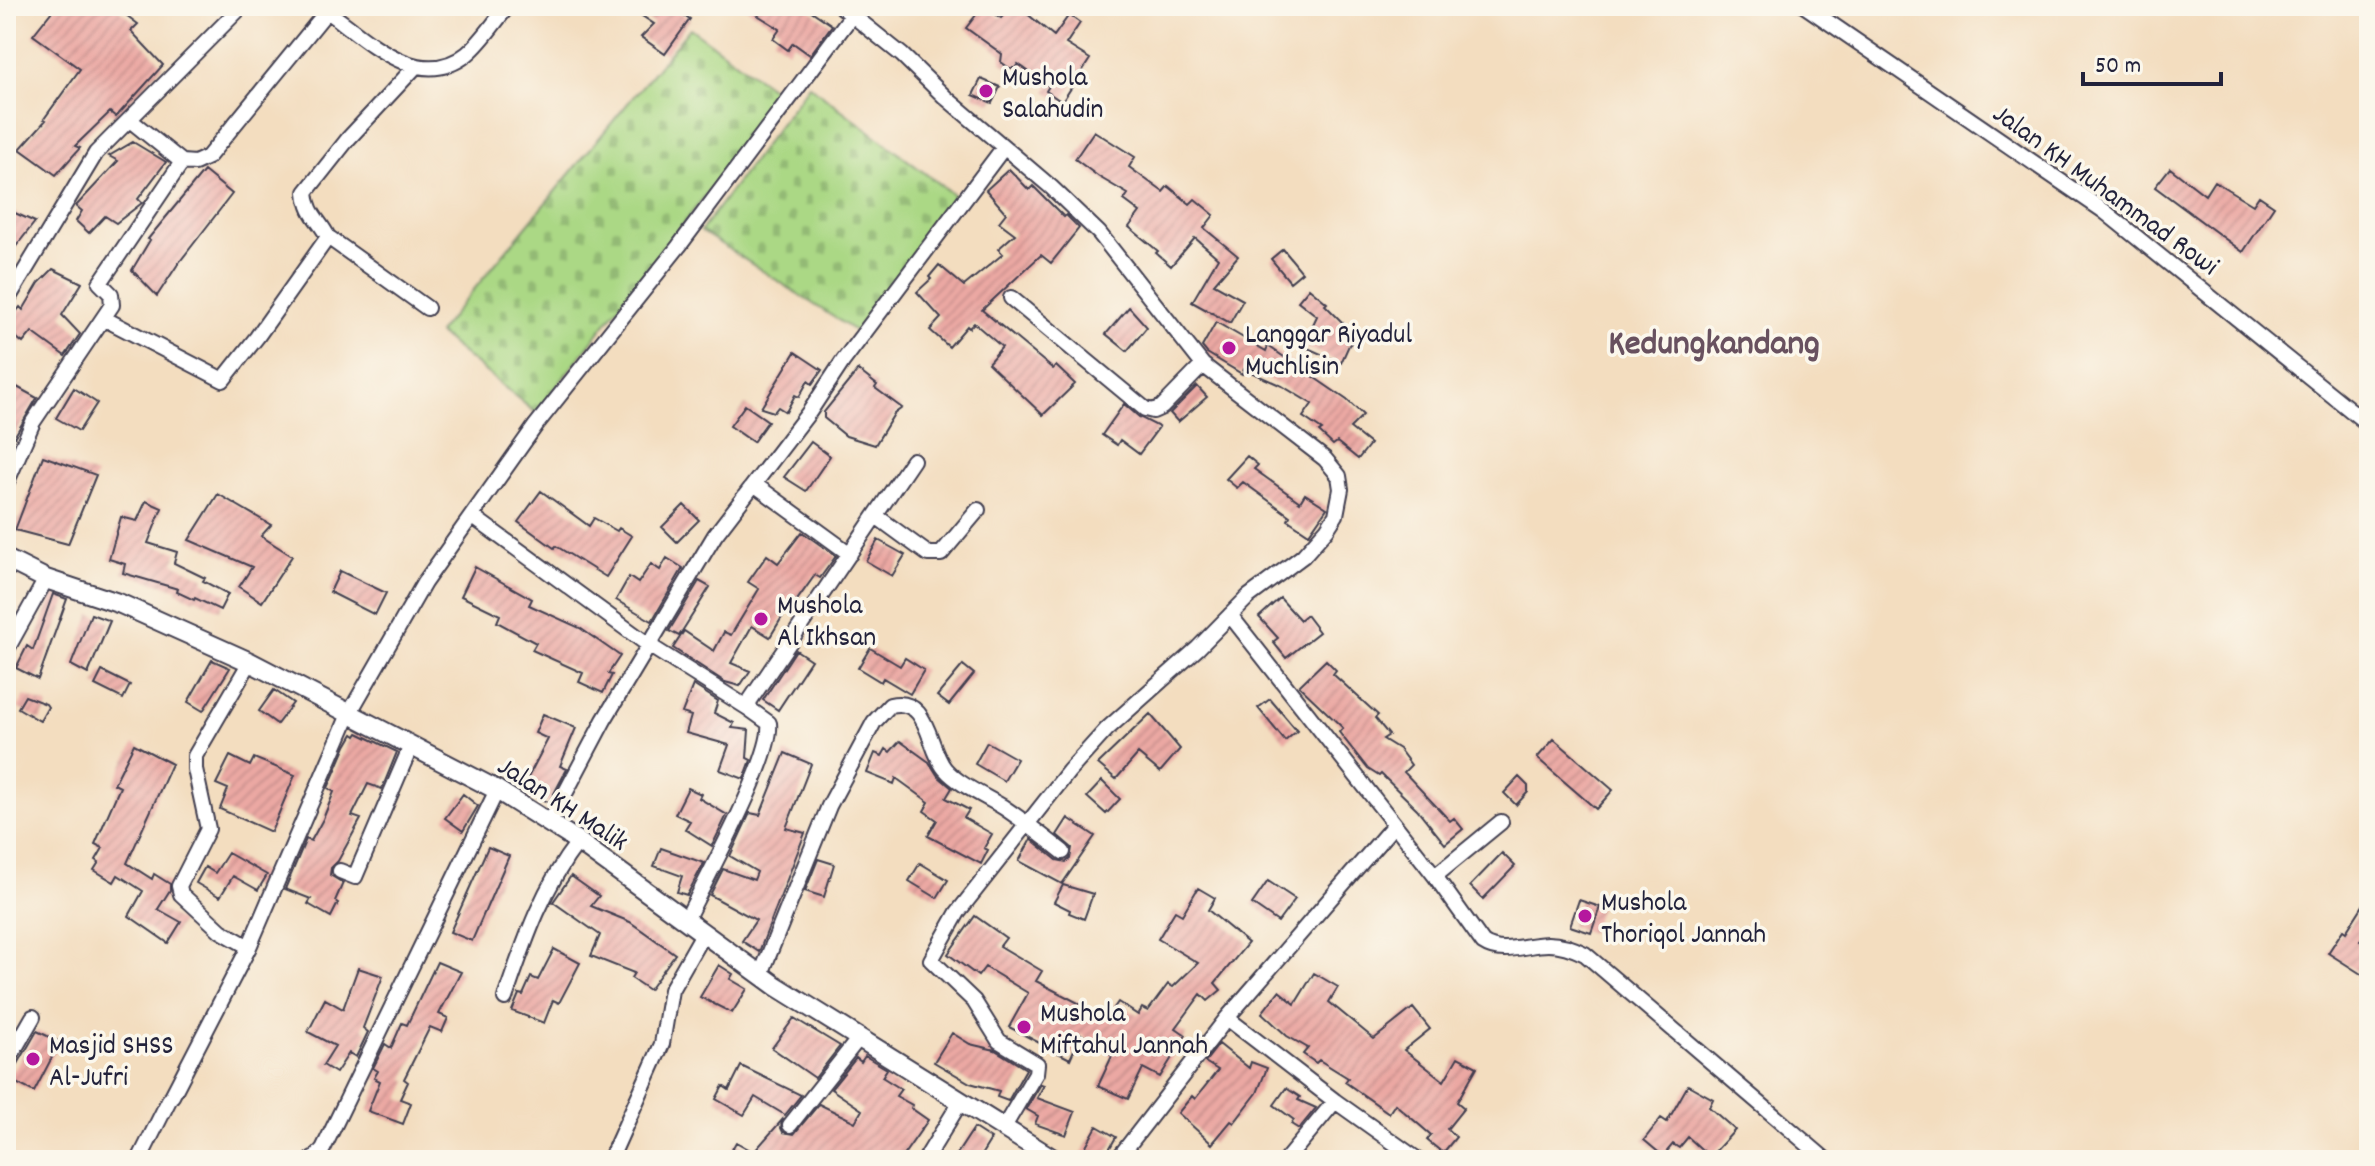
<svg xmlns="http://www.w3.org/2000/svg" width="2375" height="1166" font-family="Dekko,sans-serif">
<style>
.cemetery{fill:url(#cemetery-stones);stroke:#667d60;stroke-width:2}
.building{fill:url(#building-hatch)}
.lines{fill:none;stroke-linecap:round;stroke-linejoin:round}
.minor-casing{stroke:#413e4f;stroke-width:18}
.tertiary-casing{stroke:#413e4f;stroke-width:22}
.minor{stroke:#fff;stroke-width:14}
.tertiary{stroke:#fff;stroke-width:18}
.poi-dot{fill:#b5179e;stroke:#fbf7ec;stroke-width:3}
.labels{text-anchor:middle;stroke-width:7;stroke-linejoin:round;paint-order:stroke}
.poi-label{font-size:28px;fill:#22223b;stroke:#fbf7ec;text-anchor:start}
.street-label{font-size:28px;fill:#22223b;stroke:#fbf7ec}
.district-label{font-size:36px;font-weight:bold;fill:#68515f;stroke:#fbf7ec}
</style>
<defs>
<pattern id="cemetery-stones" width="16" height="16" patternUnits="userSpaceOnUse" patternTransform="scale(2)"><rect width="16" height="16" fill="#abd885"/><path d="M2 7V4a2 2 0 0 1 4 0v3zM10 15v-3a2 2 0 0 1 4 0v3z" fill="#93b974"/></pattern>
<pattern id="building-hatch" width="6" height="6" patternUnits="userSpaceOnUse" patternTransform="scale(2)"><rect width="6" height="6" fill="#eba8a3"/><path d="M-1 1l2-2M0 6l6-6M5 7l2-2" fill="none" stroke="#c9908d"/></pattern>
</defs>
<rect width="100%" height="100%" fill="#fbf7ec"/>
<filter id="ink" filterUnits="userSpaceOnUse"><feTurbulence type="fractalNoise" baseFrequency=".0125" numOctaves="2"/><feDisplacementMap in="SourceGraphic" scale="16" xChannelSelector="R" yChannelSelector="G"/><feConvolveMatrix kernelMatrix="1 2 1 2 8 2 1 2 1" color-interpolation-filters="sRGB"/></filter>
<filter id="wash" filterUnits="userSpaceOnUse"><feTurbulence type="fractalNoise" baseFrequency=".006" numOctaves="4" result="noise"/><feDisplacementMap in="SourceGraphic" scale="32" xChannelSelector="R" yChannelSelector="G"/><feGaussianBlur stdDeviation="1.8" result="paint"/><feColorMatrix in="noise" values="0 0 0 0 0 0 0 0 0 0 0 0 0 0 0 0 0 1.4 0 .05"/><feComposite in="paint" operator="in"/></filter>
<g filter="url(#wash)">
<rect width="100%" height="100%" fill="#f3ddbf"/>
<path class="cemetery" d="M690,28L783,96L536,413L438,333Z
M809,85L960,200L858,333L701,231Z"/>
<g id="blocks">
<path class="building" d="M56,6H114L138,24L131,31L163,65L116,117L110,112L75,146L80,148L56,175L20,149L46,120L44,119L80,69L33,35Z
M627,6H670L690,19L665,54L641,37L654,24Z
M743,6H804L832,25L810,55L793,43L788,50L773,39L780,29Z
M983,6L1001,18L1012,6H1030L1025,12L1054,36L1069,15L1080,23L1066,44L1090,59L1062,102L1046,91L1049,86L1018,64L1015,68H1009L1001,62L1002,54L966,28Z
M981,79L1000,87L992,103L973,95Z
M1094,131L1135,157L1129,167L1163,192L1168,186L1190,204L1195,199L1214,215L1204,228L1238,256L1214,284L1243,300L1230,323L1192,302L1218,258L1195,238L1171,266L1156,253L1158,251L1129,227L1140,212L1124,200L1128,194L1099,177L1075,159Z
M133,142L166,162L138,199L142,203L116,223L105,216L89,233L76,221L82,211L76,206L118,161L109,156Z
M2170,168L2205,195L2214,181L2253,205L2259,196L2274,206L2243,252L2155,187Z
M1009,169L1029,190L1033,186L1064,217L1066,215L1079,228L1051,263L1041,255L982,310L1053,369L1056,366L1075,384L1043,415L988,363L1002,347L974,323L969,328L967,326L949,347L930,330L941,318L917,292L931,279L929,277L939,265L964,286L1003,254L998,249L1015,234L999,222L1006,213L986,190Z
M204,171L232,194L178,264L157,296L132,270L150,240L148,239Z
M6,209L35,222L6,259Z
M1283,249L1302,272L1290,282L1271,259Z
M53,269L82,283L62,315L80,334L65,356L32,332L23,343L6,329V325L20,307L23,310L39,283Z
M1309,288L1327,303L1325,305L1357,337L1349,345L1341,363L1303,346L1317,316L1298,301Z
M1129,307L1147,327L1127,351L1106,334Z
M1216,322L1266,351L1268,346L1347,400L1363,415L1350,428L1370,444L1358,459L1337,442L1333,445L1319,432L1322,430L1303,417L1312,404L1282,386L1244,369L1242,374L1207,353L1202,347Z
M795,352L822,370L812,384L808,381L799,397L795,395L786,412L778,407L774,412L761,408Z
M858,370L877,385L875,388L902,408L894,414L875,445L846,436L824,418V412Z
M6,381L37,398L6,451Z
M1197,386L1207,397L1178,422L1170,413Z
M74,388L97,403L79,431L56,418Z
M1124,404L1139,417L1159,427L1139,454L1120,440L1117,445L1102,435Z
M745,405L768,421L753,442L730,426Z
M811,442L830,456L806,491L784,477Z
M43,456L96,475L68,544L15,530Z
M1247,456L1258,465L1254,469L1300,502L1305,494L1327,508L1309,534L1288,520L1290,516L1243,482L1237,488L1226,479Z
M541,491L589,526L594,518L617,531L619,528L632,536L606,577L556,546L554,548L518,522Z
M218,494L271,525L261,536L292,556L262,602L239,587L252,567L189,540Z
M146,501L162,508L148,543L177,552L174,563L205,578L203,581L228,594L220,610L195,598L194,600L177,592L178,589L123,573L125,564L109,559L121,517L137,521Z
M684,505L699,520L677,542L662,527Z
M802,532L836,556L820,578L815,575L790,610L787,609L770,637L752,626L731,663L750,671L740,686L725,682L673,648L684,631L714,651L724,632L731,635L759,589L748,582L767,555L778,563Z
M878,540L905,555L892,576L866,561Z
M667,558L683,568L652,621L616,600L629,577L638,583L651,564L660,570Z
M475,567L532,599L529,605L580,628L620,656L608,674L612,675L603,693L579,682L583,673L532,650L536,643L497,622L500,615L461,596Z
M340,571L386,593L375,615L330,592Z
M699,581L710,587L679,636L669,631Z
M53,594L67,599L38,679L16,668L27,646L33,650Z
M1280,598L1300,620L1306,615L1319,632L1286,658L1273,642L1278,638L1259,617Z
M91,614L110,621L88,674L71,665Z
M870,648L900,666L905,658L924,670L910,694L883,678L881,682L858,668Z
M796,650L811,660L778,710L763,700Z
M212,660L230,668L203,711L188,702Z
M1326,660L1336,670L1333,674L1378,715L1375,718L1389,735L1383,739L1399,749L1411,765L1404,772L1450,821L1454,818L1463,829L1445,844L1417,809L1381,774L1379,776L1368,769L1339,732L1343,728L1299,686Z
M963,665L974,674L949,705L937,696Z
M102,671L130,685L123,699L95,685Z
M693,685L718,701L714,713L734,723L732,728L749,730L747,758L751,760L744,779L720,770L729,745L686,733L691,716L682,713Z
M274,690L293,703L277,724L259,711Z
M25,696L46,704L48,707L40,721L18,708Z
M1270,699L1297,731L1285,741L1258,708Z
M543,714L576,728L560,766L567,769L549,803L522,789L548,739L535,733Z
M1150,714L1180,749L1160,772L1138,754L1116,779L1098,764Z
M358,733L397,752L382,789L368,784L352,816L361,819L338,861L331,868L330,875L343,883L335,901L338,903L331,917L308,904L311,899L285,889L306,839L311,841L323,819L334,792L328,788L346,746L353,734L356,736Z
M1554,739L1613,790L1596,809L1537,758Z
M900,741L929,762L938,776L952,788L946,798L969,810L964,818L992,834L984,848L988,850L981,864L928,836L937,820L924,811L929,802L896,778L894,784L867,773L875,753L882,756L886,749L890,752Z
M987,742L1017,759L1004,781L975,764Z
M134,744L172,764L127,863L152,879L154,874L170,884V890L158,909L181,922L168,943L129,916L143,891L118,875L114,882L94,870L99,862L96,860L103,848L95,844L120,787L114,784Z
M785,753L811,764L786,828L805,833L759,952L742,941L756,920L710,895L723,869L754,880L757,872L730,856L750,813L760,815Z
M230,756L250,766L254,758L295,775L271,832L220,809L228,789L216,784Z
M1519,777L1528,786V792L1516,805L1504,793Z
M1102,781L1120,799L1106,814L1087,797Z
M688,788L701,794L699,798L727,815L712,846L685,829L690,821L675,814Z
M463,794L478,806L463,831L445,818Z
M1068,818L1095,836L1062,884L1019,861L1031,839L1057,860L1066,862L1070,859L1072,848L1057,835Z
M488,847L509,856L472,941L450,932Z
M661,848L704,863L687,895L677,892L682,876L654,866Z
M228,853L267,875L258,890L233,876L220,897L196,883L205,867L215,873Z
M1502,853L1515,866L1483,899L1470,886Z
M818,859L834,864L824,897L805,891Z
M920,863L948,880L937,898L909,881Z
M571,876L599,896L591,906L630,922L675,954L649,990L631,978L634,973L591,956L600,935L553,902Z
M1268,881L1295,899L1278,922L1252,904Z
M1063,885L1093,894L1084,919L1069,913L1070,910L1054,902Z
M1198,888L1215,898L1208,910L1248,943L1215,983L1221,990L1208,1001L1201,994L1176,1028L1186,1035L1160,1077L1143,1068L1128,1099L1098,1086L1112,1056L1081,1034L1070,1059L1009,1027L1028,993L985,967L978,976L948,954L975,916L1006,938L1000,946L1042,971L1036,981L1107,1018L1118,1002L1138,1015L1142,1008L1148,1011L1168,984L1173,987L1198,963L1158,939L1175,911L1182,915Z
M2369,896V927L2360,941L2369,947V979L2328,953L2343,930L2346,932Z
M1579,900L1600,907L1591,933L1570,926Z
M554,949L580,963L559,1003L553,1000L544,1023L512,1011L519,994L523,995L531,977L538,980Z
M437,962L461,972L439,1014L448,1018L442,1032L430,1027L404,1079L408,1082L400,1099L411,1103L403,1124L368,1111L380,1081L374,1078L378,1071L373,1068L385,1044L391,1048L402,1023L407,1025Z
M719,965L733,974L730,979L747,989L732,1013L700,997Z
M358,968L383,976L363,1028L368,1032L356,1057L349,1053L336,1073L323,1065L335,1046L308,1032L325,999L343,1009Z
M1314,973L1338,987L1329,1002L1374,1039L1413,1008L1430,1029L1404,1050L1444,1081L1458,1057L1477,1067L1457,1102L1464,1108L1447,1129L1456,1137L1443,1153L1427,1140L1431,1135L1395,1104L1389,1113L1345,1082L1348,1078L1319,1060L1316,1063L1303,1054L1308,1048L1287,1036L1262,1013L1279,991L1295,1004Z
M794,1018L840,1046L815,1078L772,1048Z
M37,1031L60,1042L34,1092L6,1078V1075L15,1069Z
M952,1033L970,1044L995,1050L1026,1069L1008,1101L997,1097L999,1091L970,1083L934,1062Z
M1219,1044L1249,1068L1251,1062L1267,1068L1257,1093L1234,1123L1231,1121L1212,1144L1178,1113L1192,1096L1195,1099L1218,1070L1205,1062Z
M865,1056L887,1069L882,1077L901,1089L896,1096L912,1105L911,1108L928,1120L900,1160H726L736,1142L754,1152L782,1120L781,1128L783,1132L794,1134L819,1104L855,1122L862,1110L831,1089L856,1058L861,1062Z
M741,1066L801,1095L785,1115L755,1097L744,1115L716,1099L723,1086L729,1090Z
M1041,1084L1044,1085L1037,1098L1075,1112L1066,1135L1035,1124L1038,1116L1026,1109Z
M1688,1085L1713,1099L1709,1107L1735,1130L1710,1157L1688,1137L1679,1148L1673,1144L1663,1156L1644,1140L1661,1118L1667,1122Z
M1286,1088L1300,1097L1298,1100L1316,1108L1299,1129L1291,1124L1294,1120L1274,1105Z
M1097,1126L1116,1137L1103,1160H1078Z
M974,1128L991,1139L978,1160H953Z"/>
</g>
</g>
<g filter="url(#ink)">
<use href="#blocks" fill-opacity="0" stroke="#413e4f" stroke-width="2"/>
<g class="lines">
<defs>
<path id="minor" d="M320,6C360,32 416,95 467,54C483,41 495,21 508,6
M841,6L902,55L945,97L1051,187L1099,233L1203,365L1325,459L1339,476L1341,489L1336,515L1327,529L1303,556L1248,597L1198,648L1107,729L1069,771L958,912L931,960L974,1001L999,1041L1037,1064L1036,1073L1004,1127
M1805,6L2104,211L2369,425
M130,120L182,162
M328,237L427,308
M1011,298L1145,409L1153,411L1162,407L1203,365
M6,302L96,153L242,6
M105,319L223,380L257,337L328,237C319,219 308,215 306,192L348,139L416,66
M6,484L33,422L112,305L111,294L100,283L182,162L195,163L208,157L327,11
M754,484L850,554
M472,516L650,646L748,708
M876,516L928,554H941L978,510
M1230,615L1435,876L1501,822
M6,651L46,579
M250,662L195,756V769L208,829L179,886L181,894L221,931L249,947L350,712L424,583L536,425L679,246L852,15
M550,822L604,720L715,535L810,411L843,361L1004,147
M340,871L355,877L411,746
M1435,876L1483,943C1502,956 1527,944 1548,944C1562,944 1573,948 1585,954L1826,1160
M687,918C705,881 774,756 769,723L748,708L751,699L913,460
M761,974L829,806L874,722L890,705C930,696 927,748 945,769C959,785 985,796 1003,807C1024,821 1043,836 1063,852
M505,998C524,943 542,888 578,842
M1227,1018L1335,1101L1418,1160
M6,1064L33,1017
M172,1096L249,947
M790,1125L859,1038
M139,1160L169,1100
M311,1160L315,1158L323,1149L497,790
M610,1160L662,1044L671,990L704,932
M925,1160L961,1101
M1117,1160L1227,1018L1394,825
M1286,1160L1335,1101"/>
<path id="tertiary" d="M6,559L46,579L121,604L250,662L497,790L573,838L776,986L1055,1160"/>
</defs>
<use href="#minor" class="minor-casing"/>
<use href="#tertiary" class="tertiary-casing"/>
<use href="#minor" class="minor"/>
<use href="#tertiary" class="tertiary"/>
</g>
</g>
<g class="poi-dot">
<circle cx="986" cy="91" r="8"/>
<circle cx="1229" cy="348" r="8"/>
<circle cx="761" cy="619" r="8"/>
<circle cx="1585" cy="916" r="8"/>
<circle cx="1024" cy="1027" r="8"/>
<circle cx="33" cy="1059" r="8"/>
</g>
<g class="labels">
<g class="poi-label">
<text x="1002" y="85">Mushola<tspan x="1002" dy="32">Salahudin</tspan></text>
<text x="1245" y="342">Langgar Riyadul<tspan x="1245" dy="32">Muchlisin</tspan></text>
<text x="777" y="613">Mushola<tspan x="777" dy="32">Al Ikhsan</tspan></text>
<text x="1601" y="910">Mushola<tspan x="1601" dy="32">Thoriqol Jannah</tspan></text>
<text x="1040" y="1021">Mushola<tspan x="1040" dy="32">Miftahul Jannah</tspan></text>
<text x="49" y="1053">Masjid SHSS<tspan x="49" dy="32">Al-Jufri</tspan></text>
</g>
<g class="street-label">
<text transform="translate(2107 188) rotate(36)" y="10">Jalan KH Muhammad Rowi</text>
<text transform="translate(564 802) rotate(33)" y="10">Jalan KH Malik</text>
</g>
<g class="district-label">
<text x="1714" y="353">Kedungkandang</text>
</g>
</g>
<rect width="2375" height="1166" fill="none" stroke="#fbf7ec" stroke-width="32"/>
<path d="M2083 72v12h138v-12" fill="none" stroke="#22223b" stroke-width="4"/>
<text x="2095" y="72" font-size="24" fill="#22223b" stroke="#fbf7ec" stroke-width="6" paint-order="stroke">50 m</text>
</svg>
